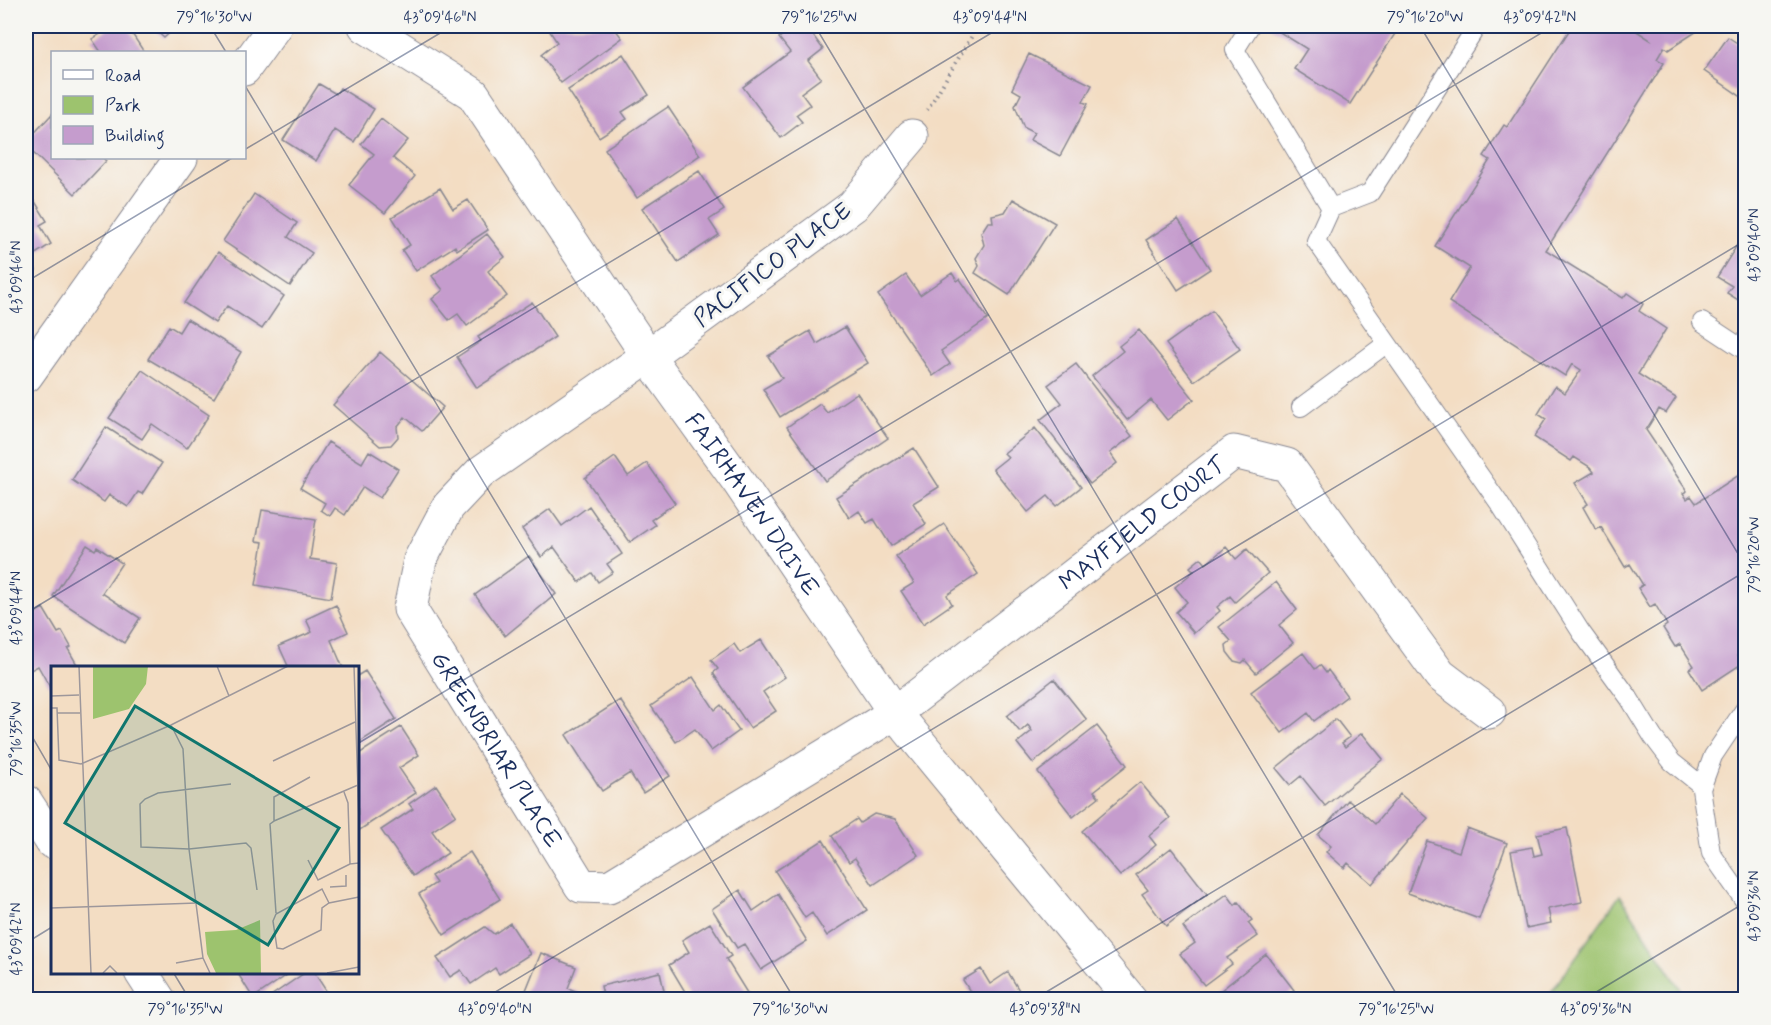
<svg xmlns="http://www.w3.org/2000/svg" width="1771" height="1025" font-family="Mynerve,sans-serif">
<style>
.built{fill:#e4d3f2}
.green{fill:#9dc36e;stroke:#5c7966;stroke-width:1.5}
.building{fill:#c59ccd}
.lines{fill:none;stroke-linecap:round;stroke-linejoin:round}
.service-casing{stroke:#878690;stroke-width:20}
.minor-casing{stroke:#878690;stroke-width:35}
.tertiary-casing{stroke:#878690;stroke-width:35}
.path{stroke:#878690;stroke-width:4;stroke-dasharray:1.5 4.5;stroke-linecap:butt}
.service{stroke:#fff;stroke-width:18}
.minor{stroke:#fff;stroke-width:33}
.tertiary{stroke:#fff;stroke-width:33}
.ticks{fill:none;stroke:#1b2f5e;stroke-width:1.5;stroke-opacity:0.45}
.labels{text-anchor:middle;stroke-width:6;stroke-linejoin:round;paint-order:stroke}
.street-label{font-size:24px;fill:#1b2f5e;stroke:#f6f6f2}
.inset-road{fill:none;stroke:#9d979b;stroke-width:1.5}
.view{fill:#0f766e;fill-opacity:0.15;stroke:#0f766e;stroke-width:3}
.inset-edge{fill:none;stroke:#1b2f5e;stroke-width:3}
.neatline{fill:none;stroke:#1b2f5e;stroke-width:2}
.ticks-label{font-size:15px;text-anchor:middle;fill:#1b2f5e}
</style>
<rect width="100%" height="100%" fill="#f6f6f2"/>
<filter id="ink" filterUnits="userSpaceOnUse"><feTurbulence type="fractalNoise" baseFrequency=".0167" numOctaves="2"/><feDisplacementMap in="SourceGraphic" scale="12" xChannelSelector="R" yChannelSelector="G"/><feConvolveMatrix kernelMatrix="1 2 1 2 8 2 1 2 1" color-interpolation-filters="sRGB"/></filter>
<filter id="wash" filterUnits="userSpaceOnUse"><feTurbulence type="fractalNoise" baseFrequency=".008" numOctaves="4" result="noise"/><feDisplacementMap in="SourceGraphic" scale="24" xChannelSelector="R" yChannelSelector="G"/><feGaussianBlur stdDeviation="1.35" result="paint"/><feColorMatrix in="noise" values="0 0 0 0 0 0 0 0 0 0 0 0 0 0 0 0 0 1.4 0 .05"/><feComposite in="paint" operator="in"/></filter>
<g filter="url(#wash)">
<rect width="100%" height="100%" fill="#f3ddc3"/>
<path class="built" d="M26,26H40L26,47Z"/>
<path class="green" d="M1620,895L1687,999H1546Z"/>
<g id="blocks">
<path class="building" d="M113,26H127L144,52H101L92,39Z
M151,26H177L164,38Z
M550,26H613L622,38L561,83L541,55L557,42L547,27Z
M795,26H806L823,49L808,61L821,78L801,93L810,105L796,115L802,122L781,138L743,87L790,52L779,38Z
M1270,26H1400L1350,104L1294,69L1307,49Z
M1572,26H1629L1652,41L1630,26H1705L1668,50L1664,47L1657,59L1664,63L1546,250L1623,298L1627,293L1643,304L1639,311L1666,329L1638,374L1676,398L1666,413L1659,409L1646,430L1687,491L1683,493L1687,499L1691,496L1696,503L1739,475L1746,485V650L1738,655L1743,663L1702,690L1689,669L1694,666L1680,644L1675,647L1663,628L1667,625L1655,604L1650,607L1638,588L1643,585L1630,564L1625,567L1601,527L1596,530L1583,507L1588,504L1575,483L1594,472L1590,467L1574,457L1571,461L1534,437L1546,419L1538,414L1555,386L1565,393L1581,370L1572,364L1565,376L1449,302L1470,268L1435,246L1490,160L1484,156L1504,125L1507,127Z
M1728,37L1746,49V100L1704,71Z
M623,54L649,95L622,112L627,119L599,137L568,90Z
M1029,54L1092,85L1083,102L1088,104L1060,156L1030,140L1034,133L1024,128L1015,106L1021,94L1012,89Z
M319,84L336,94L340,88L374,109L354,142L335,130L316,161L283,140Z
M668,107L700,155L637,198L605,149Z
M52,114V158H103L106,161L75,194L26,146V142Z
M381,119L408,140L393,158L415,176L385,213L349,185L374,154L361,144Z
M699,171L724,210L709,220L719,235L678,262L642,208Z
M26,187L47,221L40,225L51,244L29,258L36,270L26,277Z
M440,188L453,209L468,200L488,230L457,250L455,246L416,271L402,250L410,245L392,217Z
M254,194L297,223L288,237L312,253L290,286L223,241Z
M1013,199L1055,223L1009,295L975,273L979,266L976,258L984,245L981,233L988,222H993L992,215L1005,212Z
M1178,219L1210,269L1178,290L1146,240Z
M1746,231V305L1727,293L1732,286L1717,277Z
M487,234L505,257L488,271L507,296L467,326L458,314L449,320L432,299L443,290L432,276Z
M218,252L284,296L262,329L227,306L215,323L184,303Z
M952,273L957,281L960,279L988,319L941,351L950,364L933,376L878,295L906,275L920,295Z
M532,302L555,337L477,388L457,357L481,341L478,337Z
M1212,311L1240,349L1194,381L1166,344Z
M187,319L241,352L214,398L148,359L169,326L179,332Z
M845,327L868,363L780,417L763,389L782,378L768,356L810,331L817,344Z
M1139,330L1194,399L1167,420L1151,400L1127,420L1092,376L1123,351L1119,346Z
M380,352L443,407L422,431L405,417L397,427L398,437L391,445L380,446L333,405Z
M1076,364L1132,436L1110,453L1117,463L1090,484L1040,420L1062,403L1048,385Z
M142,370L209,415L187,448L152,424L142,439L109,418Z
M857,393L888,438L825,481L787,427L820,404L827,413Z
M106,427L162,463L142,494L138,492L128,507L109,495L104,502L72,480Z
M1035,428L1081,487L1057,506L1048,496L1028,512L993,469L1008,457L1004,453Z
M328,442L362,463L369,451L398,469L380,498L363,487L345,515L335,508L330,516L321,510L325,503L300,488Z
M914,448L939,487L913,503L926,524L891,546L874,519L867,523L859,511L849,518L836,497Z
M615,457L628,476L647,463L675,503L651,520L655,525L630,542L585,478Z
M589,506L622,554L607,564L613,572L598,582L592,573L579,582L554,547L541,557L522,529L550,509L562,526Z
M262,510L316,519L310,559L337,563L331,598L256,585L263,542L256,541Z
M944,524L978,574L947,595L952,604L923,624L901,591L914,583L896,556Z
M87,545L95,550L97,547L122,563L102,593L140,618L124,643L53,596Z
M1226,547L1236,559L1247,549L1268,573L1235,602L1230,596L1217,607L1220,611L1194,633L1176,612L1187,602L1175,587L1194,571L1190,567L1201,558L1206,564Z
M529,556L556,594L505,636L475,595Z
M1276,582L1297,610L1279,625L1293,643L1256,673L1245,660L1242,663L1234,661L1227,652L1226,645L1231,641L1219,627Z
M336,605L348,632L331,640L343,668H289L279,646L312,632L306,619Z
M43,608L58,633L62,631L71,647L68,649L79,668H52V691L38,666L27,672L26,669V619Z
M761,640L785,677L763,692L776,711L750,728L713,673L718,669L711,660L734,644L740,653Z
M1303,653L1315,669L1320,665L1326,673L1328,670L1347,696L1314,721L1308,713L1282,733L1251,692Z
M365,671L396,719L357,744V676Z
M693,677L715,710L721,705L739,731L711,751L695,729L676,742L651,706Z
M1054,679L1087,720L1033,763L1017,743L1032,731L1028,725L1020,732L1007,716Z
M620,700L670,776L643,793L630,773L602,791L566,735Z
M1336,719L1350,737L1342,743L1345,747L1362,733L1383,759L1325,806L1301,776L1290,785L1276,768Z
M1097,726L1127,765L1094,791L1099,797L1073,817L1038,772Z
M401,727L419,755L399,768L416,793L358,831L357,755Z
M1140,782L1170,818L1149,836L1156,845L1120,876L1082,831Z
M436,785L456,815L432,831L448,853L413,876L381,830L413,809L409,804Z
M1400,794L1428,818L1372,884L1348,863L1344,868L1326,852L1331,846L1318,835L1348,800L1375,824Z
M874,814L895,819L918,855L873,885L855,858L849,862L832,836L857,819L860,823Z
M1467,828L1507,843L1479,919L1408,893L1427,841L1459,852Z
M1567,828L1582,902L1548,909L1551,923L1526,928L1511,851L1532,847L1534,856L1542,854L1537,834Z
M823,840L867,910L827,936L812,913L805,918L775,871Z
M1171,848L1207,894L1166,926L1142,894L1148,890L1136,875Z
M470,852L500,899L444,935L419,894L436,883L431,876Z
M740,890L753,911L778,894L807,941L761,970L744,944L737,948L712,909Z
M1227,894L1235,905L1238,902L1252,920L1248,923L1258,936L1227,958L1232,964L1204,985L1180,954L1195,943L1183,927Z
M510,923L530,954L499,974L495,968L471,984L461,970L450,977L437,958L485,927L494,934Z
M710,923L731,956L726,959L749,996L743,1000H690L669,965L689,952L682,940Z
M541,953L576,967L568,988L597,1000H522Z
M1266,954L1294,990L1283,1000H1225L1219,992Z
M981,969L990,984L1008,972L1025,1000H975L963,980Z
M237,972H285L287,975L253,998Z
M306,972H314L332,1000H265Z
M660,972L666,1000H604L601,986Z"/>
</g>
</g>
<g filter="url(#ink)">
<use href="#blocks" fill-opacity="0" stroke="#878690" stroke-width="1.5"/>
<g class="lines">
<defs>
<path id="service" d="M1250,26L1235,50L1331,208
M1477,26L1370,193L1331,208L1316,241L1499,503L1581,632L1629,698L1653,737L1672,762L1702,786
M1702,322L1746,351
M1301,407L1386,344
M1746,707L1713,756L1701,789L1711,853L1746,903"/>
<g id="minor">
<path id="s1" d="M365,26L473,94L648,356L738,481L895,713L1131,1000"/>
<path id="s2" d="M912,136L853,206L648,356L481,472L448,507L420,560L410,609L581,886L609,887L895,713L1234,452L1287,465L1440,675L1489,712"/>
</g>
<path id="tertiary" d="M244,69L275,26
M26,376L181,158
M26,802L52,842
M141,972L159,1000"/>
</defs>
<use href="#service" class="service-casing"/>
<use href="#minor" class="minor-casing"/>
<use href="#tertiary" class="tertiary-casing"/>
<path class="path" d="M927,110L978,26"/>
<use href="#service" class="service"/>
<use href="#minor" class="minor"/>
<use href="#tertiary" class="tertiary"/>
</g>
</g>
<path class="ticks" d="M210,26L226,52M815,26L1400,1000M1420,26L1746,567M244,84L795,1000M244,150L452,26M26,282L232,158M26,613L1003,26M26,726L52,771M357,744L1553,26M26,943L52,927M173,972L190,1000M482,1000L1746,240M1033,1000L1746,571M1583,1000L1746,902"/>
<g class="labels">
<g class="street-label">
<text transform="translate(772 264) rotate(-37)" y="8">PACIFICO PLACE</text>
<text dy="8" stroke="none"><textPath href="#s1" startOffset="624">FAIRHAVEN DRIVE</textPath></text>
<text dy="8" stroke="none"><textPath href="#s2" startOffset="1707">MAYFIELD COURT</textPath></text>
<text dy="8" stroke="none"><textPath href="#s2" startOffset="872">GREENBRIAR PLACE</textPath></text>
</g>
</g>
<g transform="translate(51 666)">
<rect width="308" height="308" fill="#f3ddc3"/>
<path d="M97,0L95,18L78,43L42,53V0ZM209,254L210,307H165L156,288L154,266L185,264Z" fill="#9dc36e"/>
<path class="inset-road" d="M28,0L40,307M166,0L178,30M303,0L308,156M0,30L28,29M0,42H6L8,94L30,98L120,59L237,0M6,47H29M120,59L132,83L138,183L152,292L159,307M222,95L304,56M180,118L107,127L94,133L89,138L90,181L138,183L195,177L200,182L206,224M293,126L297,137L299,198L308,197M223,155L307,119M257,194L267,214L299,198M279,221L295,220V209M278,237L271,223L225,248L222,255L226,282L232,283L270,264L271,242L278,237L308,231M0,242L146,237M225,247L219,158L223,155V131L259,111M125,297L152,292M52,307L59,300L66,307M276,307L308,301"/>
<path class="view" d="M84,40L288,162L217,279L14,157Z"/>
<rect width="308" height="308" class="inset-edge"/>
</g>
<rect width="1771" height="1025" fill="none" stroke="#f6f6f2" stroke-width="66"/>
<rect x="51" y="51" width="195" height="108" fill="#f6f6f2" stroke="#9ea6b7" stroke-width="1.5"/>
<rect x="63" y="70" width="30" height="9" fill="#ffffff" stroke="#9ea6b7" stroke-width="1.5"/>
<text x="105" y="81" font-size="18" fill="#1b2f5e">Road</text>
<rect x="63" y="96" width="30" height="18" fill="#9dc36e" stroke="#9ea6b7" stroke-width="1.5"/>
<text x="105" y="111" font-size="18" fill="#1b2f5e">Park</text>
<rect x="63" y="126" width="30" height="18" fill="#c59ccd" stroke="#9ea6b7" stroke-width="1.5"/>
<text x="105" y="141" font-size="18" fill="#1b2f5e">Building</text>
<rect x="33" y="33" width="1705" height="959" class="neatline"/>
<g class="ticks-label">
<text x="214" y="22">79°16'30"W</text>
<text x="440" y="22">43°09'46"N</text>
<text x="819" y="22">79°16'25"W</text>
<text x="990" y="22">43°09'44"N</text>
<text x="1425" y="22">79°16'20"W</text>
<text x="1540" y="22">43°09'42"N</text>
<text transform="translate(1754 245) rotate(-90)" y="5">43°09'40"N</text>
<text transform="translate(16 277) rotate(-90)" y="5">43°09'46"N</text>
<text transform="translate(1754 555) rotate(-90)" y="5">79°16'20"W</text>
<text transform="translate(16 608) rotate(-90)" y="5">43°09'44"N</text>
<text transform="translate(16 739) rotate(-90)" y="5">79°16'35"W</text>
<text transform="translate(1754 906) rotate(-90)" y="5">43°09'36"N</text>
<text transform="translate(16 939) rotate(-90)" y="5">43°09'42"N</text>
<text x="185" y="1014">79°16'35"W</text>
<text x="495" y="1014">43°09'40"N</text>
<text x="790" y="1014">79°16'30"W</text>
<text x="1045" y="1014">43°09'38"N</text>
<text x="1396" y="1014">79°16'25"W</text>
<text x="1596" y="1014">43°09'36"N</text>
</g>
</svg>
